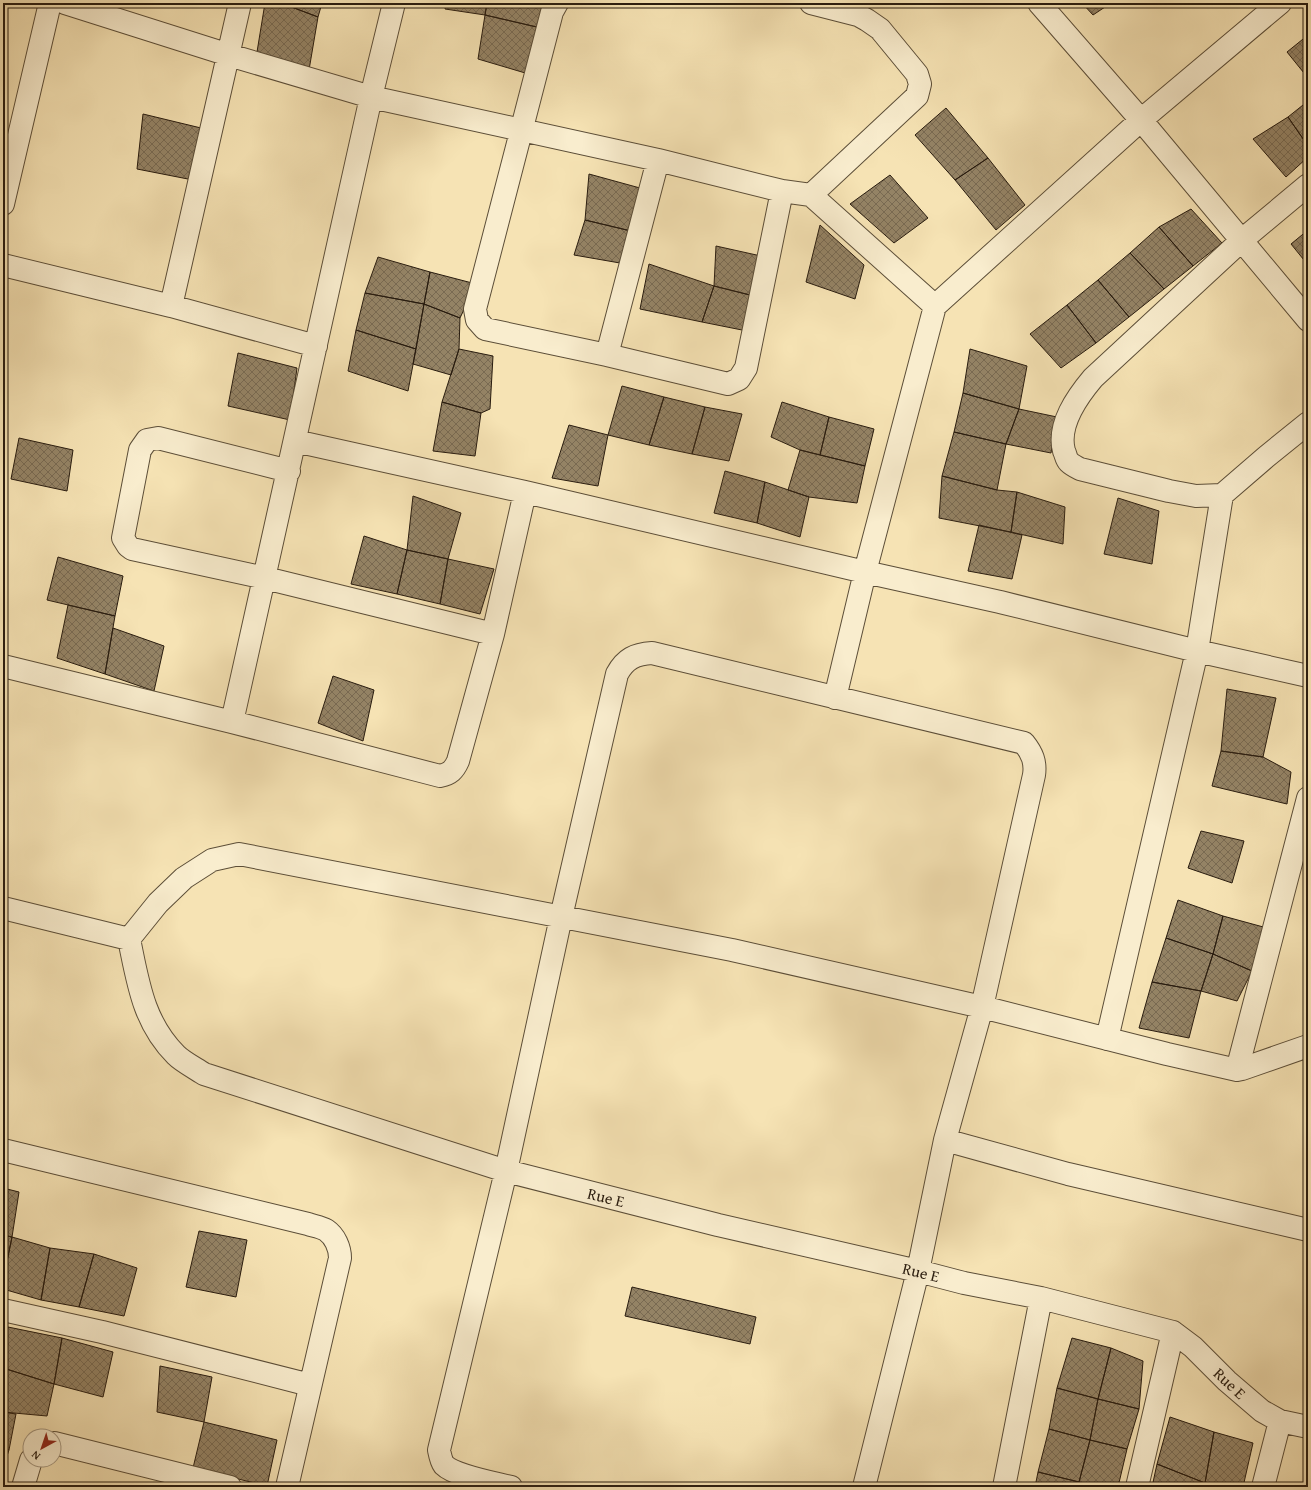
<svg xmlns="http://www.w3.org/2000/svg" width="1311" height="1490" font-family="'Gentium Book Plus',serif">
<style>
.building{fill:url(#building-cross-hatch);stroke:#291c0f}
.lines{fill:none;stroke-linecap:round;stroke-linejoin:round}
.minor-casing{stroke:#5c4e38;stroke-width:24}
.minor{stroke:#f9edce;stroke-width:22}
.labels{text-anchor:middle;stroke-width:3;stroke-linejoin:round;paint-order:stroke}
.street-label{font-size:16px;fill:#291c0f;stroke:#f9edce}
</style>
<defs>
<pattern id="building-cross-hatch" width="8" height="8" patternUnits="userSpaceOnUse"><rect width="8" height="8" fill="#948365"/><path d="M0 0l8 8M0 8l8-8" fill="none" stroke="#796a52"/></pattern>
</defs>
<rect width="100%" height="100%" fill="#f6e3b4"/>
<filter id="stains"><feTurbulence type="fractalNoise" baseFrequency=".005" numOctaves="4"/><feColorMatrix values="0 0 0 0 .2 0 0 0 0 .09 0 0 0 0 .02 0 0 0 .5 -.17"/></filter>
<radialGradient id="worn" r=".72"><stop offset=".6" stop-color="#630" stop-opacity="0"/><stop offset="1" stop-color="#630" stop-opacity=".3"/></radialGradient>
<path class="building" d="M265,3H281L318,17L309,70L257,52Z
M281,3H322L318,17Z
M446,3H487L485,15L445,9Z
M487,3H542L541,28L485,15Z
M1082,3H1111L1093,15Z
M485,15L541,28L532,75L478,59Z
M1308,35V78L1287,52Z
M1308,101V146L1288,117Z
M946,108L988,158L955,180L915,135Z
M143,114L201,128L193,180L137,169Z
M1288,117L1308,146V157L1286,177L1253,139Z
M988,158L1025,205L996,230L955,180Z
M589,174L640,188L631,231L585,220Z
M890,175L928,218L894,243L850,204Z
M1191,209L1222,243L1193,266L1159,227Z
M585,220L631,231L620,263L574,255Z
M820,225L864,265L855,299L806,282Z
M1159,227L1193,266L1164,289L1130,253Z
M1308,230V265L1291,244Z
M716,246L761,256L750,295L714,286Z
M1130,253L1164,289L1129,317L1098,280Z
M378,257L430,272L424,304L365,293Z
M649,264L714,286L702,322L640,309Z
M430,272L476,284L460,318L424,304Z
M1098,280L1129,317L1096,343L1067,305Z
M714,286L750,295L747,331L702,322Z
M365,293L424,304L416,349L356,330Z
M424,304L460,318L459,349L451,375L413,364Z
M1067,305L1096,343L1061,368L1030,334Z
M356,330L416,349L408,391L348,371Z
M459,349L493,356L490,409L481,413L442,402Z
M970,349L1027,366L1019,409L963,393Z
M238,353L297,368L290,420L228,406Z
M622,386L664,397L649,445L608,435Z
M963,393L1019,409L1006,444L954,432Z
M664,397L705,407L692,454L649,445Z
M442,402L481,413L475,456L433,451Z
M782,402L829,417L820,455L800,450L771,437Z
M705,407L742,414L729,461L692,454Z
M1019,409L1057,417L1051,453L1006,444Z
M829,417L874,429L865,466L820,455Z
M569,425L608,435L598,486L552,478Z
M954,432L1006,444L997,490L942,476Z
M19,438L73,450L67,491L11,479Z
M800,450L865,466L857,503L809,497L788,490Z
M725,471L765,482L757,523L714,513Z
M942,476L997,490L1017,492L1011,532L939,518Z
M765,482L809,497L800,537L757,523Z
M1017,492L1065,507L1063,544L1011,532Z
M413,496L461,513L448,559L407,550Z
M1118,498L1159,511L1152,564L1104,554Z
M979,525L1022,535L1012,579L968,571Z
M364,536L407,550L397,594L351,584Z
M407,550L448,559L440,604L397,594Z
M58,557L123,576L115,616L47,600Z
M448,559L494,569L480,614L440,604Z
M68,605L115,616L105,674L57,658Z
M113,628L164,646L154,691L105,674Z
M333,676L374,690L363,741L318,723Z
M1227,689L1276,698L1263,757L1221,751Z
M1221,751L1263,757L1291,772L1287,804L1212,786Z
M1201,831L1244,841L1232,883L1188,868Z
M1178,900L1223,916L1213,954L1166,938Z
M1223,916L1267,928L1252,971L1213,954Z
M1166,938L1213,954L1201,991L1152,982Z
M1213,954L1252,971L1237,1001L1201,991Z
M1152,982L1201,991L1189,1038L1139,1028Z
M3,1188L19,1192L12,1237L3,1235Z
M199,1231L247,1240L236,1297L186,1287Z
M3,1235L12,1237L3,1281Z
M12,1237L50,1248L41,1300L3,1289V1281Z
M50,1248L94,1254L79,1307L41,1300Z
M94,1254L137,1268L124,1316L79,1307Z
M632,1287L756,1317L750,1344L625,1316Z
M3,1326L62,1338L54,1384L3,1368Z
M62,1338L113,1352L103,1397L54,1384Z
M1072,1338L1111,1348L1098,1399L1057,1388Z
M1111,1348L1143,1361L1139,1409L1098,1399Z
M160,1366L212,1377L204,1422L157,1412Z
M3,1368L54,1384L47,1416L3,1412Z
M1057,1388L1098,1399L1090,1440L1049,1429Z
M1098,1399L1139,1409L1127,1449L1090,1440Z
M3,1412L16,1414L9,1450L3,1448Z
M1170,1417L1214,1432L1205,1483L1157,1464Z
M204,1422L277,1440L267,1486L193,1468Z
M1049,1429L1090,1440L1079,1482L1038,1472Z
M1214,1432L1253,1443L1243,1487H1227L1205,1483Z
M1090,1440L1127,1449L1118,1487H1108L1079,1482Z
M3,1448L9,1450L3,1468Z
M1157,1464L1205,1483L1204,1487H1152Z
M1038,1472L1079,1482L1077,1487H1035Z
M1205,1483L1227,1487H1204Z"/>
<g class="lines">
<defs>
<path id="minor" d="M65,3L229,55L371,97L658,160L782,191L811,195L935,306
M557,3L552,12L475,309L477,320L485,329L607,355L728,384L739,379L746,368L782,191
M811,3L858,15L867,20L880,29L917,74L920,84L917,96L811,195
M1039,3L1141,120L1308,320
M1308,185L1242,240L1093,378C1077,397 1057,425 1064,451C1066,455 1066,459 1069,462C1072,465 1076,467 1080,469L1169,491L1196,496L1222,495L1266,457L1308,423
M3,204L50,3
M3,265L171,306L316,346
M171,306L240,3
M607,355L658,160
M295,441L525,492L865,572L1000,602L1197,651L1308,676
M289,471L158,438L147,440L140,450L123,538L128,546L132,549L265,578L493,634
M3,666L232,722L440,776C450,774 454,770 458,761L493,634L525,492
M835,698L865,572L935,306L1141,120L1280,3
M232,722L371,97L394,3
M3,908L129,939L158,903L184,878L212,860L239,854L732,950L982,1007L1167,1054L1237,1070L1242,1069L1308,1046
M129,939C138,982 143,1022 176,1055C183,1062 195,1068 204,1074L506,1171L718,1225L918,1271L964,1283L1041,1298L1173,1332L1193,1347L1227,1381L1262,1411L1280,1421L1308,1427
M1107,1039L1197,651L1222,495
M1237,1070L1308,798
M945,1140L1068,1174L1308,1230
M3,1150L308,1224C314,1226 321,1227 326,1230C335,1236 340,1248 340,1258L287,1487
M3,1310L102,1332L310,1385
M54,1443L230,1487
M23,1487L31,1460
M511,1487C495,1483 455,1476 444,1465C441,1461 440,1455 439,1450L506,1171L561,917L617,674C625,659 635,654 652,653L1024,743C1032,753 1036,762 1034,775L982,1007L945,1140L918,1271L864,1487
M1004,1487L1041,1298
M1137,1487L1173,1332
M1263,1487L1280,1421"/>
</defs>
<use href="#minor" class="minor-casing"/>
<use href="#minor" class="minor"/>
</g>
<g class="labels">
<g class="street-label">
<text transform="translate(606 1197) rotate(14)" y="6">Rue E</text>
<text transform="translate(921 1272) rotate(14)" y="6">Rue E</text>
<text transform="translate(1230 1383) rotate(43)" y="6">Rue E</text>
</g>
</g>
<rect width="1311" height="1490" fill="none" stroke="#f6e3b4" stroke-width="16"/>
<rect x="4" y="4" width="1303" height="1482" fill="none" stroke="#291c0f" stroke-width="2"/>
<rect x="8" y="8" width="1295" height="1474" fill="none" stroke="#291c0f"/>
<g transform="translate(42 1448) rotate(220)"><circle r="19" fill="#f9edce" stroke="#a69982"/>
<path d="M0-3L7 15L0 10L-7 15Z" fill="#8f2418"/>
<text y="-6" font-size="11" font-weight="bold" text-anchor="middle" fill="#291c0f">N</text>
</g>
<rect width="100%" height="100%" filter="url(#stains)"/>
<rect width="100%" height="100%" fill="url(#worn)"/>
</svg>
